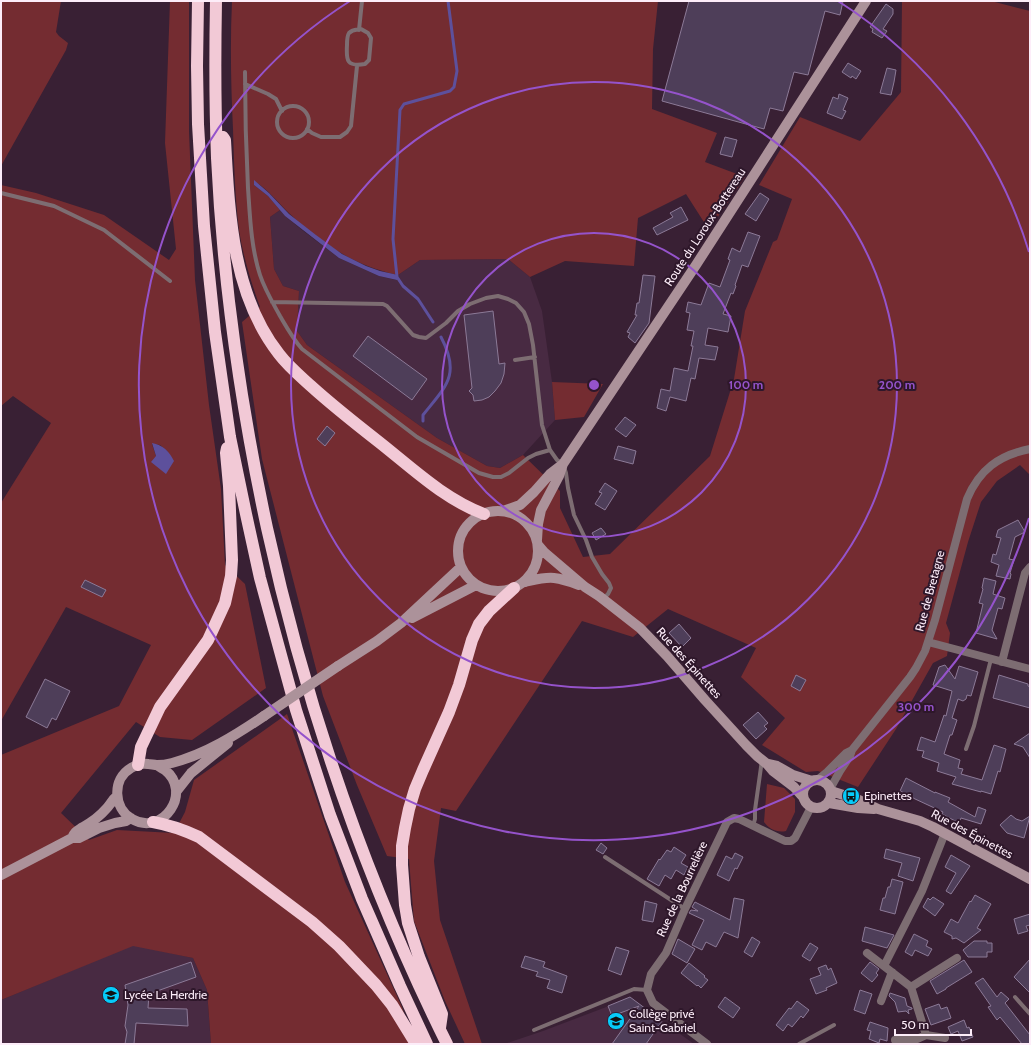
<svg xmlns="http://www.w3.org/2000/svg" width="1031" height="1045" font-family="Cabin,sans-serif">
<style>
.built{fill:#482a42}
.green{fill:#742c31;fill-rule:evenodd}
.water{fill:#5d509c}
.lines{fill:none;stroke-linecap:round;stroke-linejoin:round}
.stream{stroke:#5d509c;stroke-width:3}
.building{fill:#4e3e59;stroke:#8c7a97}
.lane{stroke:#7d6d72;stroke-width:4}
.street{stroke:#7d6d72;stroke-width:8}
.secondary{stroke:#ac929a;stroke-width:10}
.highway{stroke:#f2c9d6;stroke-width:12}
.secondary-bridge{stroke:#ac929a;stroke-width:10}
.ring{fill:none;stroke:#9553cb;stroke-width:2}
.labels{text-anchor:middle;stroke-width:4;stroke-linejoin:round;paint-order:stroke}
.street-label{font-size:12px;fill:#fdedf9;stroke:#2e172a}
.poi-label{font-size:12px;fill:#fdedf9;stroke:#2e172a;text-anchor:start}
.centre{fill:#9553cb;stroke:#2e172a;stroke-width:2}
.ring-label{font-size:12px;text-anchor:middle;font-weight:bold;fill:#9553cb;stroke:#2e172a;stroke-width:4;stroke-linejoin:round;paint-order:stroke}
</style>
<rect width="100%" height="100%" fill="#392034"/>
<path class="built" d="M280,210L285,216L302,230L339,258L379,276L396,280L398,275L420,260L508,259L530,277L542,311L552,382L555,420L523,455L500,468L487,466L437,438L307,345L297,331L299,291L283,286L274,269L270,217Z
M133,945L193,958L207,990L211,1044H1V1000Z
M630,998L694,1044H504L543,1031Z"/>
<path class="green" d="M1,1H61L56,32L59,36L68,43L66,50L1,166Z
M170,1H189V131L195,280L209,405L221,489L225,565L245,584L266,688L192,740L160,737L136,722L61,813L89,840L117,830L174,833L185,812L194,780L287,714L345,882L402,1007L414,1044H211L207,990L193,958L133,946L1,1000V755L119,706L151,645L66,607L1,721V503L51,423L13,396L1,406V185L36,193L104,215L169,260L176,249L165,143ZM152,444L160,445L168,452L156,456Z
M232,1H658L653,49L652,109L717,133L705,162L745,177L709,230L686,194L638,218L634,266L565,261L530,277L508,259L420,260L398,275C361,267 337,253 309,230C302,225 296,220 290,214C278,203 268,189 254,181V185L268,196L280,210L270,217L274,269L283,286L299,291L297,331L307,345L437,438L487,466L500,468L523,455L560,491V508L583,557L610,554L710,456L734,379L745,311L773,242L777,240L792,199L759,185L800,117L860,141L901,92L902,1H991L1030,11V475L1020,465L997,481L981,502L968,542L946,623L950,633L947,656L933,663L896,729L858,787L818,771L806,772L762,745L785,718L741,677L756,648L668,609L633,637L582,621L456,811L441,808L434,861L440,920L482,1044H465L445,1001L414,921L411,885L409,859L387,856L357,785L323,696L262,459L242,322L260,307C251,282 243,256 239,230C235,197 234,163 233,129C231,87 230,44 232,1Z
M552,382L603,384L584,417L555,420Z
M767,784L784,788L795,799V812L786,831C777,833 769,829 764,822Z"/>
<path class="water" d="M254,180L269,193L289,214L316,235L342,254L366,266L380,271L398,275L397,280L379,276L339,258L285,216L268,196L254,185Z
M152,443C163,445 169,451 174,461L166,474L151,462L156,456Z"/>
<g class="lines">
<path class="stream" d="M433,322L418,299L403,286L397,277L393,239L400,110L404,104L450,91L454,87L457,71L448,1
M423,421V415C446,386 461,375 441,337"/>
</g>
<path class="building" d="M689,1H843L840,15L825,11L808,75L794,72L783,111L770,108L764,129L662,101Z
M886,4L893,9V14L883,29L887,31L882,38L872,32L873,29L870,27Z
M848,63L861,71L856,79L852,76L851,78L842,72Z
M887,68L896,70L894,82L891,95L880,93Z
M839,94L848,98L843,110L846,111L842,119L827,113L833,97L838,99Z
M725,137L737,140L732,157L720,154Z
M760,193L769,199L756,221L745,214Z
M681,207L688,220L657,235L653,228L673,217L670,213Z
M748,232L760,236L748,267L742,265L735,285L736,286L733,294L731,293L723,314L731,316L728,332L708,328L705,345L718,347L715,360L699,358L695,379L691,378L686,401L670,397L666,411L657,408L661,389L670,391L674,368L688,371L693,346H691L694,331L687,330L690,313L686,312L688,302L701,305L709,283L720,287L730,260L728,259L732,248L740,252Z
M643,275L655,276L649,323L635,343L628,337L630,333L627,332L637,315H635L637,303H639Z
M493,311L499,364L505,363L504,374L501,383L495,391L489,397L482,400L474,401L473,395L469,391L472,388L464,315Z
M368,336L427,379L412,400L353,356Z
M625,417L636,425L626,437L615,429Z
M327,426L335,433L325,446L317,439Z
M618,446L636,451L633,464L614,459Z
M605,483L617,491L605,510L595,504L602,493L599,492Z
M1018,520L1025,532L1015,537L1009,559L1014,560L1010,573L1011,574L1010,579L996,576L999,565L991,562L993,554L996,555L1001,538L996,537L998,530Z
M601,528L606,534L596,540L592,533Z
M984,578L996,581L993,594L1005,598L1002,609L998,608L992,630L997,639L976,633L983,604L979,603L983,589L982,588Z
M85,580L106,590L102,597L81,587Z
M679,624L691,638L682,647L669,633Z
M945,665L955,679L959,666L978,672L971,696L967,695L966,699L963,701L958,699L952,718L957,720L952,735H950L944,754L960,760L958,768L963,769L961,774L982,780L994,745L1006,749L1000,772L998,771L991,794L981,791V792L952,784L956,777L937,771L939,763L922,757L924,751L917,750L921,737L935,742L944,715L946,716L952,691L933,685L939,667Z
M796,675L806,680L800,691L791,686Z
M999,675L1028,684V686L1030,687V708L993,698Z
M45,679L70,691L56,720L52,718L47,728L26,717Z
M758,712L768,723L764,726L767,729L756,739L743,725Z
M1030,733V758L1023,747L1014,744Z
M906,778L935,793V792L950,798L948,802L975,817L978,807L986,810L981,824L961,818L959,823L942,814L943,812L913,798V797L900,791Z
M1011,815L1016,819L1022,821L1030,816L1024,838L1007,833L1000,825Z
M601,843L607,848L603,854L596,850Z
M674,847L686,855L681,863L688,867L684,875L676,870L671,879L665,875L659,886L647,879L659,859L660,860L667,850L671,852Z
M886,849L920,858L913,881L898,876L902,863L884,858Z
M735,853L743,857L737,869L735,868L729,881L717,875L726,856L732,859Z
M951,855L970,866L951,894L946,891L956,873L945,867Z
M892,879L903,882L895,914L880,910L883,898H885L888,887H890Z
M975,895L991,904L977,928L981,930L964,943L956,938L952,939V936L944,932L951,919L958,923L970,901L971,902Z
M933,897L944,904L935,916L923,907L928,898L930,900Z
M734,898L744,900L738,938L724,932L716,947L706,942L702,950L692,945L704,920L689,913L691,910L698,911L692,907L695,902L730,920Z
M645,901L657,904L653,922L642,920Z
M1030,914V925L1026,926L1028,931L1018,934L1014,919Z
M865,927L894,935L887,948L862,941Z
M914,934L928,941L926,946L932,949L928,956L915,950L912,956L905,952Z
M752,937L760,942L752,957L744,952Z
M678,939L695,949L687,963L672,954Z
M974,941H987V943H992V952H987V957H968L963,950Z
M810,943L818,948L810,961L802,956Z
M616,947L629,951L621,975L608,970Z
M525,956L545,962L543,967L567,976L562,993L547,988L550,980L536,976L538,972L521,967Z
M1030,959V993L1014,977Z
M964,960L972,972L946,988V989L937,994L930,981Z
M191,962L196,977L149,994L148,1008L187,1009L188,1026L136,1023L134,1044H125L127,1032L125,1026L128,1005L125,985Z
M870,962L879,969L876,973L878,975L872,982L861,973Z
M689,963L705,976L704,977L708,980L701,988L698,985L697,986L681,973Z
M826,965L828,970L831,968L837,983L826,988L827,990L816,994L810,979L821,975L818,968Z
M983,978L997,997L1001,992L1009,999L1005,1003L1030,1035V1044H1022L1000,1017L997,1020L988,1007L991,1006L975,983Z
M860,990L872,994L865,1014L854,1010Z
M890,993L905,998L907,1006L912,1008V1009L908,1010L909,1014L906,1011L898,1012L895,1002L889,996Z
M630,997L662,1021L646,1044H612L639,1006L612,1016L608,1006Z
M725,997L740,1008L733,1018L718,1007Z
M797,1001L809,1010L803,1018L801,1016L792,1027L788,1024L783,1031L776,1025L789,1008L791,1009Z
M939,1004L941,1009L947,1007L951,1018L931,1025L925,1009Z
M964,1020L967,1028L969,1027L973,1037L962,1041L958,1031L951,1034L948,1027Z
M870,1022L888,1028L887,1041L880,1039L879,1043L869,1039L871,1031L867,1030Z"/>
<g class="lines">
<path class="lane" d="M361,29L368,33L371,38L369,60L365,64C347,67 346,61 347,45C347,41 347,36 349,33C353,29 357,30 361,29Z
M359,30L362,1
M245,72C245,110 246,149 248,188C250,217 251,247 260,275C265,290 273,303 280,316C287,328 293,339 302,349L417,437L479,473L493,477H501L509,473L528,458L536,454L550,450
M245,84L268,94L276,99L282,111
M277 122a16 16 0 1 1 32 0a16 16 0 1 1-32 0Z
M307,129L312,133L321,137H340L347,132L351,126L357,66
M1,193L54,206L104,230L170,281
M272,302L383,304L387,306L413,335L419,337L426,338L446,323L458,311L470,304L486,298L498,296L508,299L516,303L524,312L529,324L533,345L542,425L550,450L557,460L563,464L566,473L568,488L574,515L586,540L592,557L602,574L609,583L611,588L608,594L604,598
M515,360L535,357
M966,749L974,726L991,659
M753,826L755,819V810L762,760
M605,857L685,909
M1015,997L1030,1014
M534,1030L634,989L647,990
M799,1044L834,1025"/>
<path class="street" d="M928,642L1030,669
M1002,662L1025,573L1030,567
M817,780L827,772L846,753L852,750L910,677L916,668L925,651L935,620L967,499C979,470 999,455 1030,449
M830,789L840,771L850,756L852,750
M867,953L911,987L957,958
M884,966L922,891L945,833
M911,987L926,1035L945,1038
M881,1001L892,972
M895,1040L917,1039L926,1035
M707,1044L653,1003L647,990L651,974L666,953L685,909L727,822L734,818L739,819L785,841H791L795,838L811,807"/>
<path class="secondary" d="M458 551a40 40 0 1 1 80 0a40 40 0 1 1-80 0Z
M503,511L520,505L534,492L550,474L563,464
M537,540L538,524L541,510L559,476L563,464L696,265L866,1
M538,545L544,552L585,587L599,596L640,628L667,656L705,700L746,745L757,756L767,764L773,771L794,787L803,797
M525,582C534,580 544,577 554,578C563,579 571,582 579,585
M412,618L476,585
M338,666L377,641L401,623L461,567
M768,764L777,766L793,775L812,781
M157,765C159,767 162,768 165,770C193,792 163,837 132,819C113,808 112,779 131,768C136,765 143,763 148,764C151,764 154,765 157,765C162,765 168,764 172,763C206,754 236,735 264,716
M803 794a14 14 0 1 1 28 0a14 14 0 1 1-28 0Z
M831,791L859,800L878,809L920,821L933,827L1030,879
M176,792L191,773L228,743
M829,803L858,808L874,809
M72,838H79L99,828L115,823L126,821L131,818
M1,875L72,838C75,831 77,831 83,827C92,822 100,816 106,809C110,805 112,800 117,796"/>
<path class="highway" d="M198,1L197,66L198,124L204,226L215,332L230,437L246,514L260,578L296,710L330,815L362,899L400,986L427,1044
M216,1C215,53 215,106 217,158C223,283 241,407 267,528C306,706 366,881 447,1044
M223,137L225,140C229,213 232,294 279,354C288,366 300,376 311,386C333,406 356,424 379,442C412,468 444,499 484,514
M138,765L141,747L160,707L208,640L225,603L231,576L232,560L229,486L226,453L227,448
M153,822C170,825 184,830 199,837L312,922L339,946L376,985L392,1005L416,1044
M440,1028L442,1014L419,957L408,923L405,905L402,865V846L405,828L409,809L415,789L423,770L449,712L459,685L472,640L479,624L489,611L514,588"/>
<path class="secondary-bridge" d="M264,716L338,666"/>
</g>
<g class="ring">
<circle cx="594" cy="385" r="152"/>
<circle cx="594" cy="385" r="303"/>
<path d="M1029 518A455 455 0 1 1 350 1M838 1A455 455 0 0 1 1029 252"/>
</g>
<defs>
<symbol id="bus-disc" viewBox="-11 -11 22 22"><circle r="9.5" fill="#06cbf9" stroke="#2e172a"/><path d="M-5-6H5V4H4V6H2V4H-2V6H-4V4H-5ZM-3.5-4V0h7V-4ZM-3.5 1.2v1.5H-2V1.2ZM2 1.2v1.5H3.5V1.2Z" fill="#111"/></symbol>
<symbol id="school-disc" viewBox="-11 -11 22 22"><circle r="9.5" fill="#06cbf9" stroke="#2e172a"/><path d="M0-5L7-2L0 1L-7-2ZM-4 1L0 2.5L4 1V4Q0 6-4 4Z" fill="#111"/></symbol>
</defs>
<g fill-rule="evenodd">
<use href="#bus-disc" x="841" y="786" width="20" height="20"/>
<use href="#school-disc" x="101" y="985" width="20" height="20"/>
<use href="#school-disc" x="606" y="1011" width="20" height="20"/>
</g>
<g class="labels">
<g class="street-label">
<text transform="translate(705 227) rotate(-57)" y="4">Route du Loroux-Bottereau</text>
<text transform="translate(930 591) rotate(-75)" y="4">Rue de Bretagne</text>
<text transform="translate(689 663) rotate(48)" y="4">Rue des Épinettes</text>
<text transform="translate(972 834) rotate(28)" y="4">Rue des Épinettes</text>
<text transform="translate(682 889) rotate(-65)" y="4">Rue de la Bourrelière</text>
</g>
<g class="poi-label">
<text x="864" y="800">Epinettes</text>
<text x="124" y="999">Lycée La Herdrie</text>
<text x="629" y="1018">Collège privé<tspan x="629" dy="14">Saint-Gabriel</tspan></text>
</g>
</g>
<circle cx="594" cy="385" r="6" class="centre"/>
<g class="ring-label">
<text x="746" y="389">100 m</text>
<text x="897" y="389">200 m</text>
<text x="916" y="711">300 m</text>
</g>
<rect width="1031" height="1045" fill="none" stroke="#fdedf9" stroke-width="4"/>
<path d="M895 1029v6h76v-6" fill="none" stroke="#fdedf9" stroke-width="2"/>
<text x="901" y="1029" font-size="12" fill="#fdedf9" stroke="#2e172a" stroke-width="3" paint-order="stroke">50 m</text>
</svg>
